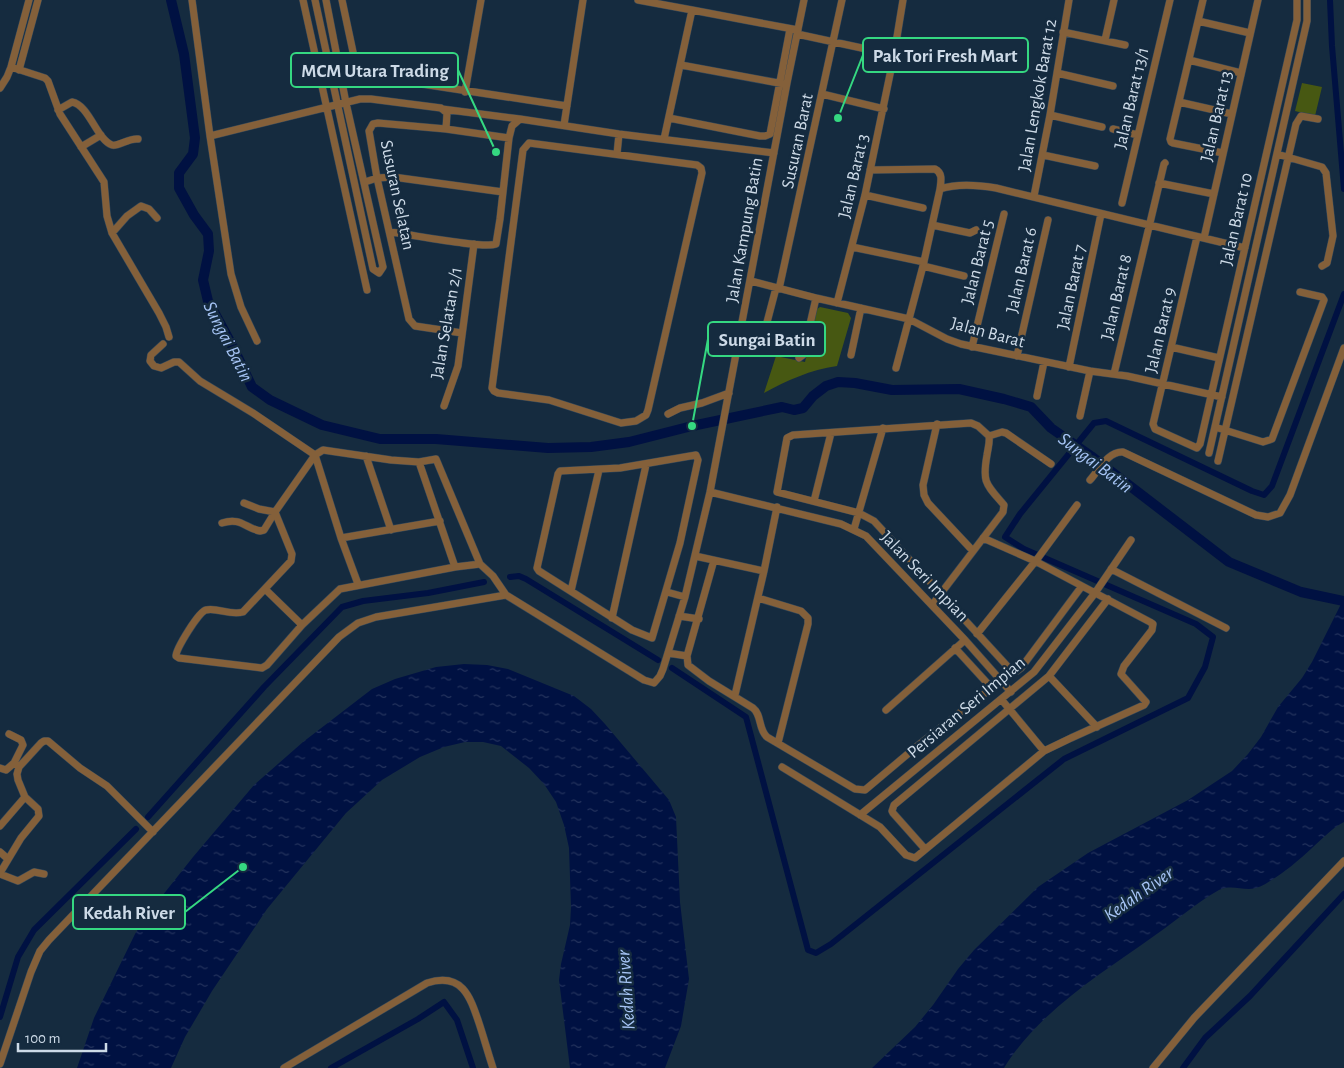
<svg xmlns="http://www.w3.org/2000/svg" width="1344" height="1068" font-family="'Alegreya Sans',sans-serif">
<style>
.park{fill:#475812}
.water{fill:url(#water-ripples)}
.lines{fill:none;stroke-linecap:round;stroke-linejoin:round}
.canal{stroke:#001142;stroke-width:6}
.river{stroke:#001142;stroke-width:10}
.minor-casing{stroke:#32475a;stroke-width:8}
.minor{stroke:#84603a;stroke-width:7}
.labels{text-anchor:middle;stroke-width:5;stroke-linejoin:round;paint-order:stroke}
.street-label{font-size:18px;fill:#cddae7;stroke:#152b3f}
.water-label{font-size:19px;font-style:italic;fill:#a6c4f5;stroke:#152b3f}
.leader{fill:none;stroke:#35d881;stroke-width:2}
.callout-dot{fill:#35d881;stroke:#152b3f;stroke-width:2}
.callout{fill:#152b3f;stroke:#35d881;stroke-width:2}
.callout-label{font-size:19px;text-anchor:middle;font-weight:bold;fill:#cddae7}
</style>
<defs>
<pattern id="water-ripples" width="26" height="14" patternUnits="userSpaceOnUse" patternTransform="scale(1.25)"><rect width="26" height="14" fill="#001142"/><path d="M2 4q2-2 4 0t4 0M15 11q2-2 4 0t4 0" fill="none" stroke="#24335d"/></pattern>
</defs>
<rect width="100%" height="100%" fill="#152b3f"/>
<path class="park" d="M1302,83L1322,87L1315,116L1295,111Z
M820,307L848,313L851,318L837,366C810,370 788,380 764,393L776,356L805,362L817,309Z"/>
<path class="water" d="M1344,598V822C1332,828 1322,839 1312,848C1299,860 1285,872 1270,881C1264,885 1257,889 1249,889C1238,889 1230,885 1219,890C1196,903 1176,921 1154,936C1102,973 1038,1012 1004,1068H872L915,1027L933,1005L958,969L974,950L1038,887L1088,853L1188,800L1232,771L1248,754L1261,737L1278,707L1302,678L1312,662Z
M464,664L487,665L508,669L574,696L591,709L605,724L669,800L676,817L680,902L689,979L681,1026L665,1068H570L559,980L561,964L570,925L571,907L569,848L564,825L556,802L544,784L529,768L501,746L483,742H465L444,747L420,757L382,780L346,813L267,909L212,991L185,1037L171,1068H77L94,1018L135,934L147,915L193,857L254,785L303,742L372,689L395,679L436,667Z"/>
<g class="lines">
<path class="canal" d="M1330,0L1332,46L1344,189
M510,577L519,576L526,579L658,660
M672,668L746,717L808,950L816,953L831,944L1064,759L1188,698L1205,667L1213,637L1196,624L1024,549L1005,537L1020,514L1094,423L1106,421L1252,491L1264,495L1272,486L1344,294
M148,817L264,687L342,607L363,601L428,593L484,582
M0,1017L18,957L34,930L136,829
M331,1068L418,1019L444,1002L457,1020L473,1068
M1183,1068L1205,1038L1250,996L1344,894"/>
<path class="river" d="M171,0L184,54L195,138L193,154L179,173V188L194,215L208,234L209,251L203,280L208,301L233,347L252,387L270,400L322,425L380,439H436L548,448L591,447L629,442L692,426L782,407L794,410L803,408L813,396L826,386L838,382L855,383L892,390L959,389L1004,399L1031,407L1051,428L1091,456L1229,562L1301,592L1344,601"/>
<defs>
<path id="minor" d="M192,0L210,136L231,274L241,307L257,341
M303,0L367,290
M315,0L373,269L379,273L383,267L346,103L326,0
M342,0L356,66L363,75L567,106
M638,0L692,10
M1203,0L1170,139L1171,142L1173,143L1223,153
M1198,21L1250,33
M1063,32L1125,45
M797,34L894,55
M1105,40L1114,0
M1189,60L1241,73
M681,65L784,84
M11,67L45,78L48,81L60,114L104,182L107,216L112,233L159,313L166,327L169,337
M19,70L38,0
M1057,73L1113,86
M0,88L7,77L11,67L29,0
M465,92L481,0
M822,94L884,109
M1179,102L1232,114
M442,109L520,119
M58,110L72,102C89,105 97,140 112,145C118,147 128,138 138,139
M1050,115L1102,127
M669,118L760,136H765L770,134L790,29
M564,125L583,0
M1113,129L1138,135
M210,136L360,99H371L441,108L447,113L446,129
M664,139L692,10L798,30
M529,143L697,165L701,168L702,173L648,410L646,415L636,421L621,423L549,400L498,393L494,391L492,388L523,150Z
M81,147L101,135
M617,154L619,134
M1277,154L1322,167L1326,173L1333,236L1327,263L1322,266
M1043,155L1095,166
M870,170L935,169C943,173 941,181 940,189
M365,182L377,178L393,177L503,192
M1159,183L1214,194
M865,195L923,208
M1034,196L1050,115L1069,0
M1122,203L1170,0
M932,225L970,233L976,230
M390,232C409,234 483,249 496,244L500,219L509,138L512,126L520,119L619,134L774,153
M112,233L127,216L141,206L149,209L157,218
M1197,237L1153,424L1155,429L1197,448L1200,444L1297,20V0
M1204,238L1258,0
M852,247L924,262
M923,266L964,276
M751,281L816,298L909,319L947,339L961,344L1090,371L1127,376L1222,397
M779,289L842,0
M837,303L865,195L894,55L903,0
M462,333L415,326L409,319L377,178L369,131L373,124L378,123L446,129L509,138
M163,344L151,355L150,361L154,366L161,368L174,362H179L200,381L253,413L315,455
M972,347L1004,214
M1171,347L1219,358
M764,349L761,345L776,288
M851,355L861,308
M1017,356L1048,220
M799,358L803,355L816,298
M1069,367L1101,214
M896,368L923,266L940,189C958,183 978,185 996,188L1245,248
M1114,374L1164,164L1165,163
M1037,396L1044,362
M444,406L458,366L474,244
M668,414L680,408L702,403L729,393
M1080,416L1090,371
M937,424L923,485L924,495L928,503L973,551
M1215,427L1263,442L1272,439L1324,300L1322,297L1300,292
M989,436L1002,432L1006,433L1051,464
M1209,453L1307,21V0
M315,455L341,538L358,584
M696,455L698,460L680,543L652,638L632,630L539,571L537,568L558,474L560,471L620,468Z
M366,456L391,530
M1218,461L1296,124L1301,116L1318,119
M419,462L455,567
M1090,480C1099,470 1108,451 1123,452L1256,515L1268,517L1280,513L1290,495L1344,348
M710,492L841,524L866,536L965,640L1011,692
M814,501L831,433
M222,523C241,517 245,528 260,531L264,530L275,512L259,509L244,503
M854,529L883,428
M341,538L440,521
M983,538L1035,561L1082,586
M695,556L764,571
M714,560L687,656L688,665L709,681L753,708C762,715 758,729 767,737L855,789L865,790L916,747L989,690L988,684L955,648
M480,564L455,567L340,589L302,625L267,665L262,668L179,658L176,656C176,649 199,611 206,610C217,607 230,616 243,612L291,561L292,554L275,512L315,455L323,450L391,460L419,462L436,459L480,564L493,576L506,595
M1111,569L1226,628
M265,589L302,625
M571,591L599,470
M667,592L685,597
M758,598L801,611L808,618V624L778,743
M679,616L699,619
M612,618L646,465
M977,634L1038,558L1077,505
M668,653L687,656
M1049,676L1097,727
M735,695L764,571L777,507
M1001,699L1044,751
M886,710L965,640
M9,734L21,740L23,745L14,763
M782,767L880,827L906,855L915,858L1044,751L1071,738L1144,705L1146,702L1121,674L1124,666L1152,630L1153,624L1150,622L1082,586L1021,668L1017,671L1009,668L874,521L859,513L777,492L787,438L793,435L971,423L978,426L989,436C990,443 988,448 987,455C982,483 986,484 1004,505L1003,512C979,543 956,574 932,605
M0,768L6,770L14,763L17,765
M860,815L1034,672L1095,593L1131,540
M0,826L25,797L18,780L17,774L19,767L41,743L44,741H48L80,768L107,786L153,832
M925,849L893,813L892,811L894,805L1049,676L1108,599
M0,852L8,859
M0,873L21,838L39,816L38,809L25,797
M0,874L18,881L34,872L44,874
M0,1064L31,972L40,951L49,940L339,637L358,623L376,617L506,595L644,680L654,683L660,676L663,669L685,597L710,492L787,83L804,0
M284,1068L427,983C462,972 470,996 479,1023C484,1038 488,1053 493,1068
M1153,1068L1194,1018L1344,861"/>
</defs>
<use href="#minor" class="minor-casing"/>
<use href="#minor" class="minor"/>
</g>
<g class="labels">
<g class="street-label">
<text transform="translate(1037 95) rotate(-80)" y="6">Jalan Lengkok Barat 12</text>
<text transform="translate(1131 98) rotate(-77)" y="6">Jalan Barat 13/1</text>
<text transform="translate(1216 116) rotate(-77)" y="6">Jalan Barat 13</text>
<text transform="translate(797 141) rotate(-78)" y="6">Susuran Barat</text>
<text transform="translate(853 176) rotate(-77)" y="6">Jalan Barat 3</text>
<text transform="translate(398 195) rotate(78)" y="6">Susuran Selatan</text>
<text transform="translate(1236 219) rotate(-77)" y="6">Jalan Barat 10</text>
<text transform="translate(744 230) rotate(-80)" y="6">Jalan Kampung Batin</text>
<text transform="translate(977 262) rotate(-76)" y="6">Jalan Barat 5</text>
<text transform="translate(1021 270) rotate(-77)" y="6">Jalan Barat 6</text>
<text transform="translate(1071 287) rotate(-78)" y="6">Jalan Barat 7</text>
<text transform="translate(1116 297) rotate(-77)" y="6">Jalan Barat 8</text>
<text transform="translate(446 323) rotate(-80)" y="6">Jalan Selatan 2/1</text>
<text transform="translate(1160 330) rotate(-77)" y="6">Jalan Barat 9</text>
<text transform="translate(988 332) rotate(15)" y="6">Jalan Barat</text>
<text transform="translate(925 576) rotate(46)" y="6">Jalan Seri Impian</text>
<text transform="translate(966 707) rotate(-40)" y="6">Persiaran Seri Impian</text>
</g>
<g class="water-label">
<text transform="translate(229 341) rotate(63)" y="7">Sungai Batin</text>
<text transform="translate(1096 462) rotate(37)" y="7">Sungai Batin</text>
<text transform="translate(1138 893) rotate(-35)" y="7">Kedah River</text>
<text transform="translate(625 990) rotate(-94)" y="7">Kedah River</text>
</g>
</g>
<path class="leader" d="M838 118L863 55M496 152L458 70M692 426L708 339M243 867L185 912"/>
<g class="callout-dot">
<circle cx="838" cy="118" r="5"/>
<circle cx="496" cy="152" r="5"/>
<circle cx="692" cy="426" r="5"/>
<circle cx="243" cy="867" r="5"/>
</g>
<g class="callout">
<rect x="863" y="38" width="165" height="34" rx="5"/>
<rect x="291" y="53" width="167" height="34" rx="5"/>
<rect x="708" y="322" width="117" height="34" rx="5"/>
<rect x="73" y="895" width="112" height="34" rx="5"/>
</g>
<g class="callout-label">
<text x="945" y="62">Pak Tori Fresh Mart</text>
<text x="375" y="77">MCM Utara Trading</text>
<text x="767" y="346">Sungai Batin</text>
<text x="129" y="919">Kedah River</text>
</g>
<path d="M18 1043v8h88v-8" fill="none" stroke="#cddae7" stroke-width="2.5"/>
<text x="25" y="1043" font-size="15" fill="#cddae7" stroke="#152b3f" stroke-width="4" paint-order="stroke">100 m</text>
</svg>
